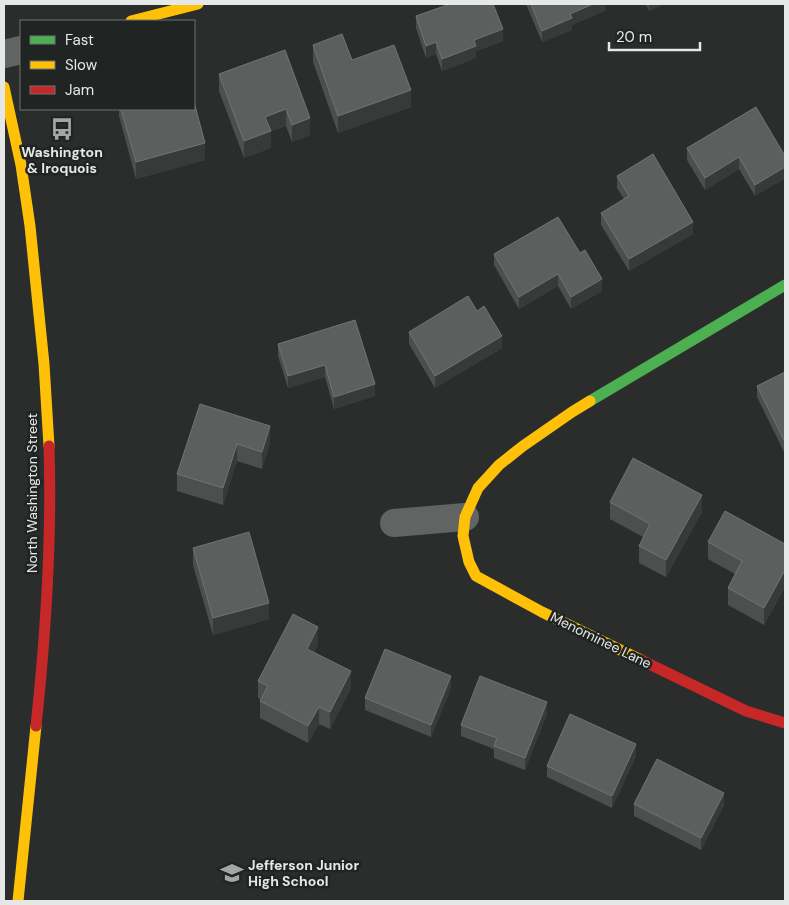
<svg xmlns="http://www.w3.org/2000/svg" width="789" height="905" font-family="'DM Sans',sans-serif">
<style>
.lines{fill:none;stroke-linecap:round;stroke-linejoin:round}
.street{stroke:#626363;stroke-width:28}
.fast{stroke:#4caf50;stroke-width:11}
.slow{stroke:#ffc107;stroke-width:11}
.jam{stroke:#c62828;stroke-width:11}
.wall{fill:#4c4f4e}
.shaded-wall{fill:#383a39}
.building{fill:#5d5f5e;stroke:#727474}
.labels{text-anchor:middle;stroke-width:5;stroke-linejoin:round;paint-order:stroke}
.poi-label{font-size:14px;font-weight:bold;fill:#e5e8e7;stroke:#202423}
.street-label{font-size:14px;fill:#e5e8e7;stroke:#202423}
</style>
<rect width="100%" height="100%" fill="#2a2d2c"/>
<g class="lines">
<path class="street" d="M4,54L21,50
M394,523L465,517"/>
<path class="fast" d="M590,401L785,285"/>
<path class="slow" d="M131,21L198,4
M4,87L21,165L30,226L44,364L49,446
M590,401L572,412L523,446L499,465L478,488L465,517L463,536L469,562L476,576L542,612L641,660
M18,901L36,726"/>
<path class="jam" d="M641,660L746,711L785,723
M36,726C46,633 52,540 49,446"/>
</g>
<path class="wall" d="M526,4H606V10L572,25V30L542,42Z
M646,4H664L649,11Z
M416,16L503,41L476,51V58L442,71L436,54L426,58L416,28Z
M313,45L352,60L411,107L338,133L313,62Z
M285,50L310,135L292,142L286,126L271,131V148L244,158L219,91V74Z
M756,107L755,196L739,169L705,190L687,160V148Z
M119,109H194L205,160L136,179L119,116Z
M617,176L693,234L629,271L601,225V213L624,199L617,188Z
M558,217L602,291L571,309L558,286L519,309L494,265V254Z
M477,311L502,348L435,388L409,344V332Z
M355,320L375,396L334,409L325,377L288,388L278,356V344Z
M785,372V454L757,397V386Z
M200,404L270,443L262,469L237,461L223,505L177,491V474Z
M610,502L702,512L666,577L639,563V546L643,537L610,519Z
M708,542L785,544V587L764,625L728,605V588L735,574L708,559Z
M193,548L269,619L213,635L193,565Z
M318,644L314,652L351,688L330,729L319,724L308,743L260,718V701L261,699L258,698V681Z
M451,688L431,737L365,710V698Z
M547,714L525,770L494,758V749L461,736V725Z
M636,756L612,808L547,777V766Z
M634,804L724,805L701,850L634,816Z"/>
<path class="shaded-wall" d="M593,4H606V10L572,25V30L542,42V31L570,14Z
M649,4H664L649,11Z
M503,29V41L476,51V58L442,71V59L474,40Z
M436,42V54L426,58V46Z
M411,90V107L338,133V116Z
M286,109V126L271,131V148L244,158V141L265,117Z
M310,118V135L292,142V125Z
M205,143V160L136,179V162Z
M739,157V169L705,190V178Z
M785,167V179L755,196V185Z
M693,222V234L629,271V259Z
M558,274V286L519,309V297Z
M602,279V291L571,309V297Z
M502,336V348L435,388V376Z
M325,365V377L288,388V376Z
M375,384V396L334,409V397Z
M270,426V443L262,469V452Z
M237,444V461L223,505V488Z
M702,495V512L666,577V560Z
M785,570V587L764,625V608Z
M269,603V619L213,635V618Z
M318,627V644L307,666V649Z
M351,671V688L330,729V712Z
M451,676V688L431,737V725Z
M547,702V714L525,770V758Z
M319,707V724L308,743V726Z
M636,744V756L612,808V796Z
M724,793V805L701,850V838Z"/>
<path class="building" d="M450,4H493L503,29L474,40L476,46L442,59L436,42L426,46L416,16Z
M531,4H593L570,14L572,18L542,31Z
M342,34L352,60L394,45L411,90L338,116L313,45Z
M285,50L310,118L292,125L286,109L265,117L271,131L244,141L219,74Z
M194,102L205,143L136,162L121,109H194Z
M756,107L785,156V167L755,185L739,157L705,178L687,148Z
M653,154L693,222L629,259L601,213L629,196L617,176Z
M558,217L580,253L585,250L602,279L571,297L558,274L519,297L494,254Z
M468,296L477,311L484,306L502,336L435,376L409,332Z
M355,320L375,384L334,397L325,365L288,376L278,344Z
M785,372V442L757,386Z
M200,404L270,426L262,452L237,444L223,488L177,474Z
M633,458L702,495L666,560L639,546L650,524L610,502Z
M725,511L785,544V570L764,608L728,588L742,561L708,542Z
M249,532L269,603L213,618L193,548Z
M293,614L318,627L307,649L351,671L330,712L319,707L308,726L260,701L268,686L258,681Z
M385,649L451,676L431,725L365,698Z
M480,676L547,702L525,758L494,746L497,738L461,725Z
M570,714L636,744L612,796L547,766Z
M657,759L724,793L701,838L634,804Z"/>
<defs>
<symbol id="bus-bare" viewBox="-9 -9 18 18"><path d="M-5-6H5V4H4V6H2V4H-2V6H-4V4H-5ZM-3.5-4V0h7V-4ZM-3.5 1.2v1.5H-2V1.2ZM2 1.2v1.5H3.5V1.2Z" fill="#a4a7a6" stroke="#202423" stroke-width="2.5" paint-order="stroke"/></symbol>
<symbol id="school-bare" viewBox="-9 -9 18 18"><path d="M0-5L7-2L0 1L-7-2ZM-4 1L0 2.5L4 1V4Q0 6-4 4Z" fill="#a4a7a6" stroke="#202423" stroke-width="2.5" paint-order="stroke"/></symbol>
</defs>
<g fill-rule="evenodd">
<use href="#bus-bare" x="46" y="113" width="32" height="32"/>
<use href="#school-bare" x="216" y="857" width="32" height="32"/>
</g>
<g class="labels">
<g class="poi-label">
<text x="62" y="157">Washington<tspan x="62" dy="16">&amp; Iroquois</tspan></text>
<text x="248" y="870" text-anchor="start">Jefferson Junior<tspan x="248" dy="16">High School</tspan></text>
</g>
<g class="street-label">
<text transform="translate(32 493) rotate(-90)" y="5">North Washington Street</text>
<text transform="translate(601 640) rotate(26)" y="5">Menominee Lane</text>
</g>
</g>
<rect width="789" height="905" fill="none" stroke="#e5e8e7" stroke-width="10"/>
<rect x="20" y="20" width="175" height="90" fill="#202423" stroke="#6f7271"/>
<rect x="30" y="36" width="25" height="8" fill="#4caf50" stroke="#6f7271"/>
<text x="65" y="45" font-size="15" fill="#e5e8e7">Fast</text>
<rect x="30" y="61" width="25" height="8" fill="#ffc107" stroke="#6f7271"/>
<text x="65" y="70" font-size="15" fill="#e5e8e7">Slow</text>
<rect x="30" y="86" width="25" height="8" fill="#c62828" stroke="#6f7271"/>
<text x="65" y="95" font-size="15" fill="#e5e8e7">Jam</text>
<path d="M609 42v8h91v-8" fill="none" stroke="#e5e8e7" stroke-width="2.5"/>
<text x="616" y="42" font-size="15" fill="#e5e8e7" stroke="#202423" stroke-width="4" paint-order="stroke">20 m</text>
</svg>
